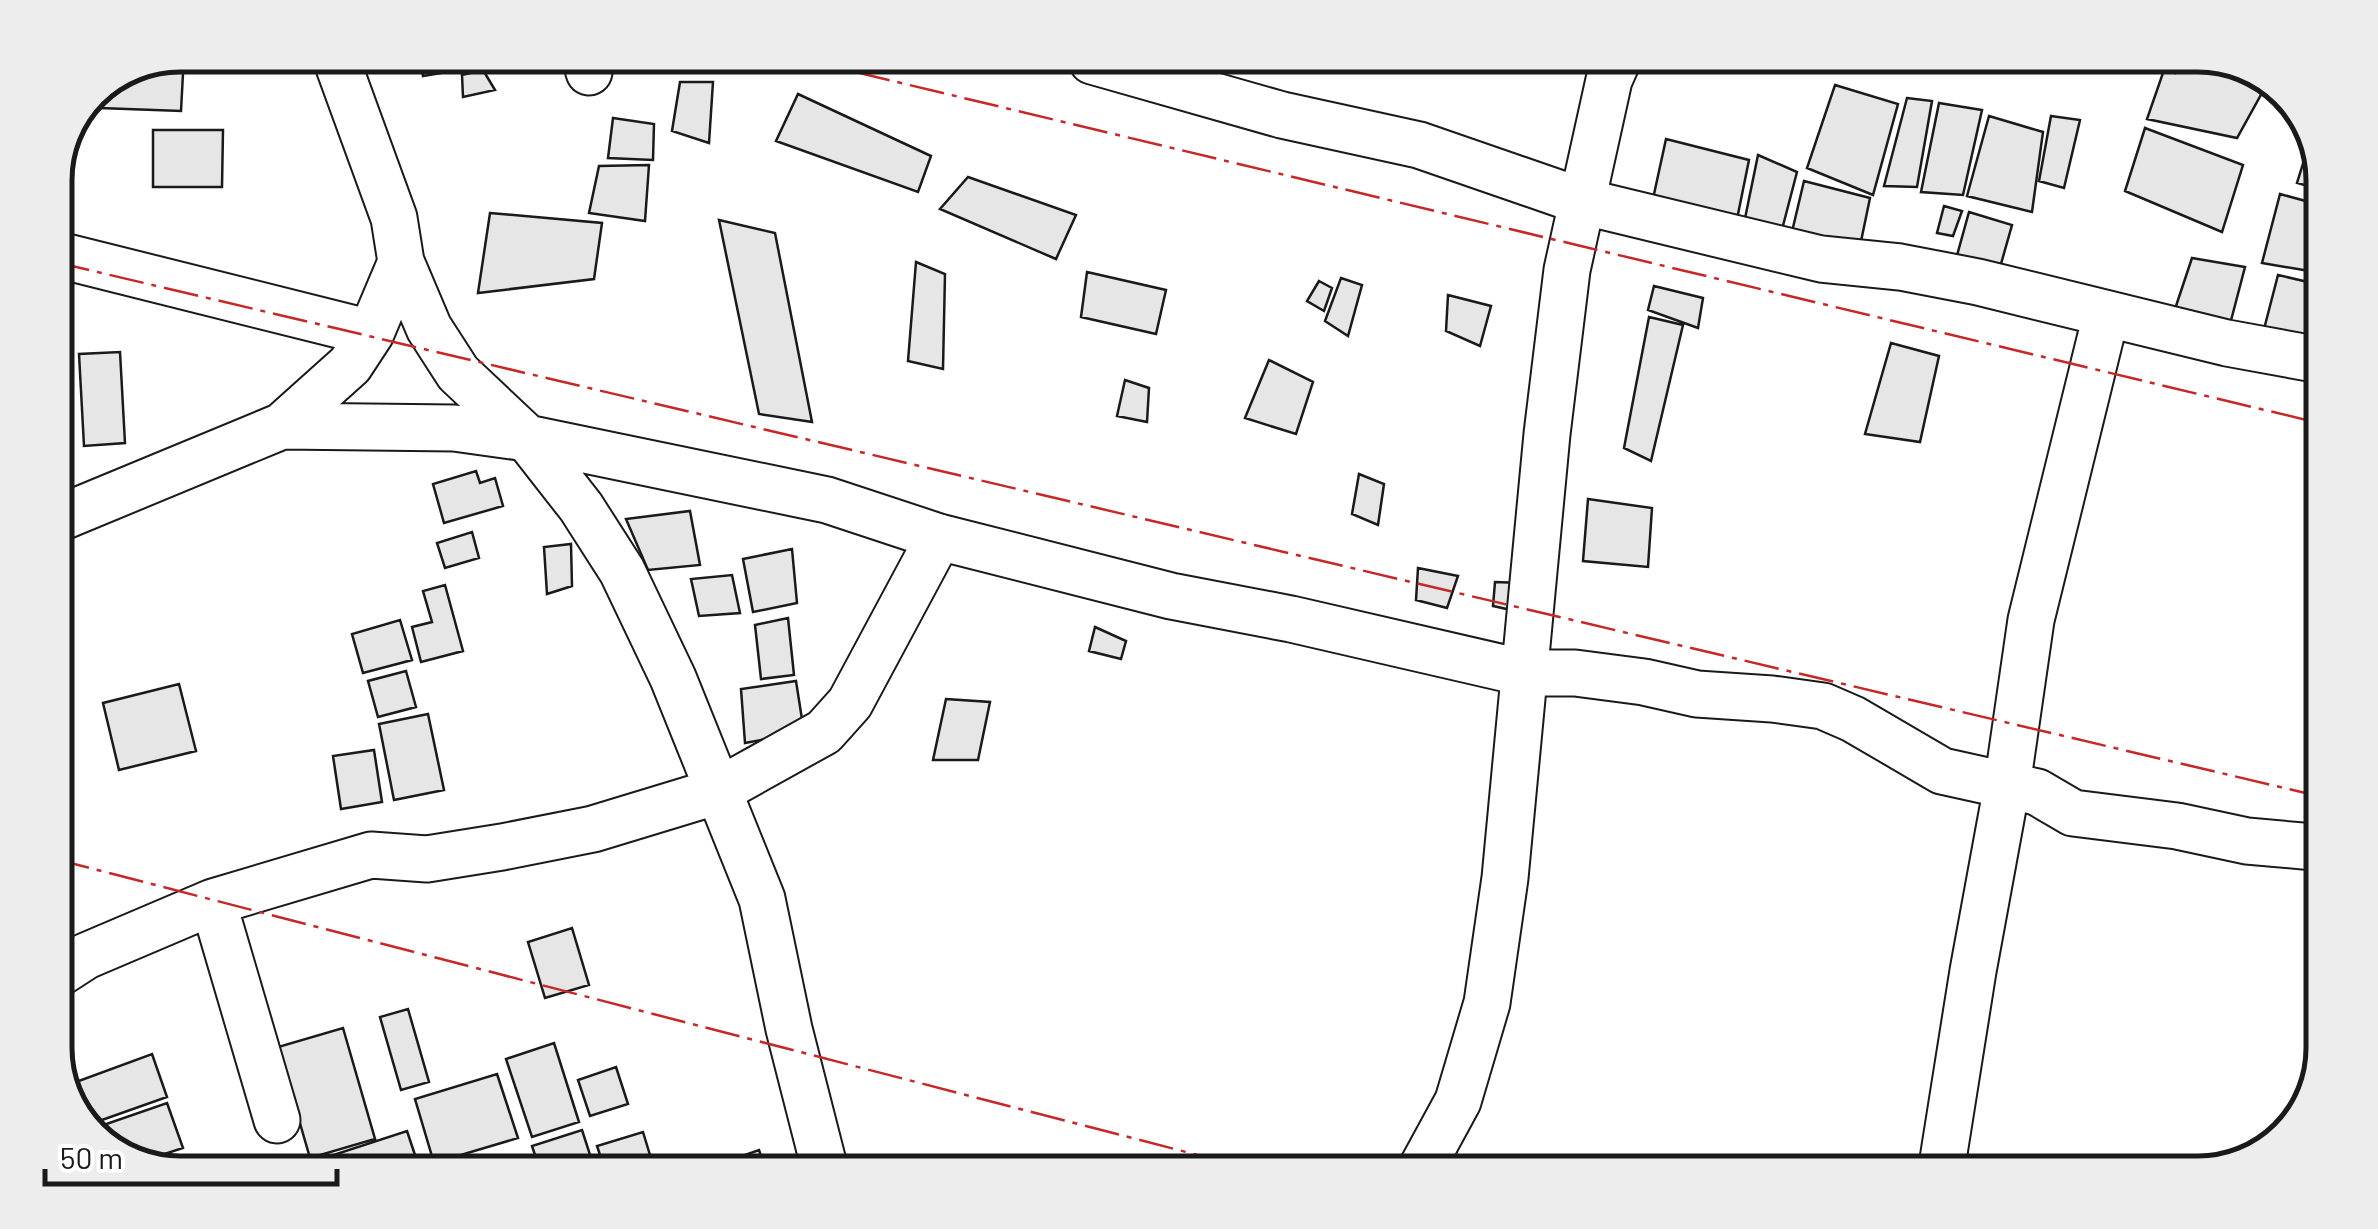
<svg xmlns="http://www.w3.org/2000/svg" width="2378" height="1229" font-family="Barlow,sans-serif">
<style>
.building{fill:#e6e6e6;stroke:#1a1a1a;stroke-width:2.5}
.lines{fill:none;stroke-linecap:round;stroke-linejoin:round}
.minor-casing{stroke:#1a1a1a;stroke-width:49}
.minor{stroke:#fff;stroke-width:45}
.power{stroke:#c62828;stroke-width:2.5;stroke-dasharray:35 8 5 8;stroke-linecap:butt}
.rim{fill:none;stroke:#1a1a1a;stroke-width:5}
</style>
<rect width="100%" height="100%" fill="#fff"/>
<path class="building" d="M184,55L181,111L100,108L101,88Z
M419,56L461,57L465,69L423,76Z
M480,57H518V61L482,64Z
M2165,67L2175,73L2178,67L2252,68L2268,82L2237,138L2147,119Z
M483,70L495,90L463,97L462,75Z
M680,82H713L709,143L672,131Z
M1835,85L1898,104L1873,195L1807,168Z
M798,94L931,156L918,192L776,141Z
M1907,98L1932,101L1917,187L1884,186Z
M1939,103L1982,110L1963,195L1921,192Z
M1989,116L2043,132L2032,212L1967,196Z
M2051,116L2080,120L2064,188L2039,181Z
M613,118L654,124L653,160L608,158Z
M2145,128L2243,165L2222,232L2125,191Z
M153,130H223L222,187H153Z
M2311,138L2323,173V190L2297,183Z
M1666,139L1749,160L1736,224L1651,208Z
M1758,155L1797,172L1779,241L1742,233Z
M649,165L645,221L589,213L599,166Z
M968,177L1076,215L1056,259L940,209Z
M1804,181L1870,198L1859,251L1791,236Z
M2280,194L2313,203L2311,224L2322,227L2321,273L2262,263Z
M1944,206L1962,211L1953,236L1937,233Z
M1969,212L2012,225L1999,271L1956,259Z
M490,213L602,223L594,279L478,293Z
M719,220L775,233L812,422L759,414Z
M2192,258L2245,267L2228,332L2173,315Z
M916,262L945,274L943,369L908,361Z
M1087,272L1166,290L1156,334L1081,317Z
M2278,275L2321,285V337L2263,333Z
M1341,278L1362,285L1348,336L1325,321Z
M1319,281L1332,288L1324,311L1307,301Z
M1654,286L1703,298L1698,328L1648,310Z
M1448,295L1491,306L1480,346L1446,331Z
M1649,317L1683,325L1651,461L1624,448Z
M1891,343L1939,356L1920,442L1865,434Z
M120,352L125,443L84,446L79,354Z
M1269,360L1313,382L1296,434L1245,418Z
M1125,380L1149,388L1147,422L1117,416Z
M476,471L480,483L495,478L503,506L444,523L433,484Z
M1359,474L1384,484L1378,525L1352,514Z
M1588,499L1652,508L1648,567L1583,561Z
M690,511L700,565L648,570L626,519Z
M472,532L479,558L445,568L437,543Z
M571,544L572,586L547,594L544,547Z
M792,549L797,603L753,612L743,559Z
M1418,568L1458,576L1447,608L1416,600Z
M732,575L740,613L699,616L691,579Z
M1495,582L1521,583L1511,610L1493,606Z
M445,585L463,651L421,662L412,627L432,622L423,591Z
M788,618L794,675L761,679L755,625Z
M400,620L412,660L363,673L352,634Z
M1095,627L1126,641L1121,659L1089,651Z
M406,671L416,707L378,717L368,681Z
M796,681L804,732L745,743L741,689Z
M179,684L196,751L119,770L103,703Z
M946,699L990,702L978,760H933Z
M428,714L444,790L394,800L379,724Z
M374,750L382,802L341,809L333,756Z
M572,928L589,985L545,998L528,942Z
M408,1009L429,1082L401,1090L380,1017Z
M343,1028L375,1139L310,1158L278,1047Z
M554,1043L579,1122L532,1137L506,1059Z
M152,1054L167,1097L85,1126L77,1119L65,1086Z
M616,1067L628,1104L590,1116L578,1080Z
M497,1074L518,1138L434,1163L415,1099Z
M167,1103L183,1148L143,1161H126L89,1130Z
M582,1130L593,1164H538L532,1146Z
M407,1131L417,1161L410,1163L322,1162L321,1159Z
M643,1132L653,1165L603,1164L597,1146Z
M759,1150L764,1165H716Z"/>
<g class="lines">
<defs>
<path id="minor" d="M335,56L394,218L401,262L429,328L458,373L527,438L581,507L622,571L673,678L762,899L789,1029L824,1166
M585,57L589,72
M1092,61L1282,115L1419,145L1581,201L1821,259L1900,267L1978,282L2227,343L2320,360
M55,254L371,333
M282,426L454,428L527,438L827,500L939,537L1171,596L1291,619L1525,673H1575L1644,682L1697,694L1772,699L1823,706L1853,719L1942,771L2037,792L2073,813L2177,826L2247,841L2314,847
M55,520L282,426L350,365L371,333L401,262
M213,902L277,1120
M55,976L86,956L213,902L371,855L427,859L502,847L593,829L718,791L824,732L850,703L939,537
M1421,1169L1458,1101L1487,1003L1505,878L1547,434L1567,270L1609,80L1616,64
M1941,1172L1973,971L2007,786L2031,620L2106,315"/>
</defs>
<use href="#minor" class="minor-casing"/>
<use href="#minor" class="minor"/>
<path class="power" d="M801,59L2319,423
M55,262L2314,795
M55,859L1248,1168"/>
</g>
<path d="M0 0H2378V1229H0ZM180 72H2198A108 108 0 0 1 2306 180V1048A108 108 0 0 1 2198 1156H180A108 108 0 0 1 72 1048V180A108 108 0 0 1 180 72Z" fill="#ededed" fill-rule="evenodd"/>
<path class="rim" d="M180 72H2198A108 108 0 0 1 2306 180V1048A108 108 0 0 1 2198 1156H180A108 108 0 0 1 72 1048V180A108 108 0 0 1 180 72Z"/>
<path d="M45 1169v15h292v-15" fill="none" stroke="#1a1a1a" stroke-width="5"/>
<text x="60" y="1169" font-size="30" fill="#1a1a1a" stroke="#ffffff" stroke-width="8" paint-order="stroke">50 m</text>
</svg>
